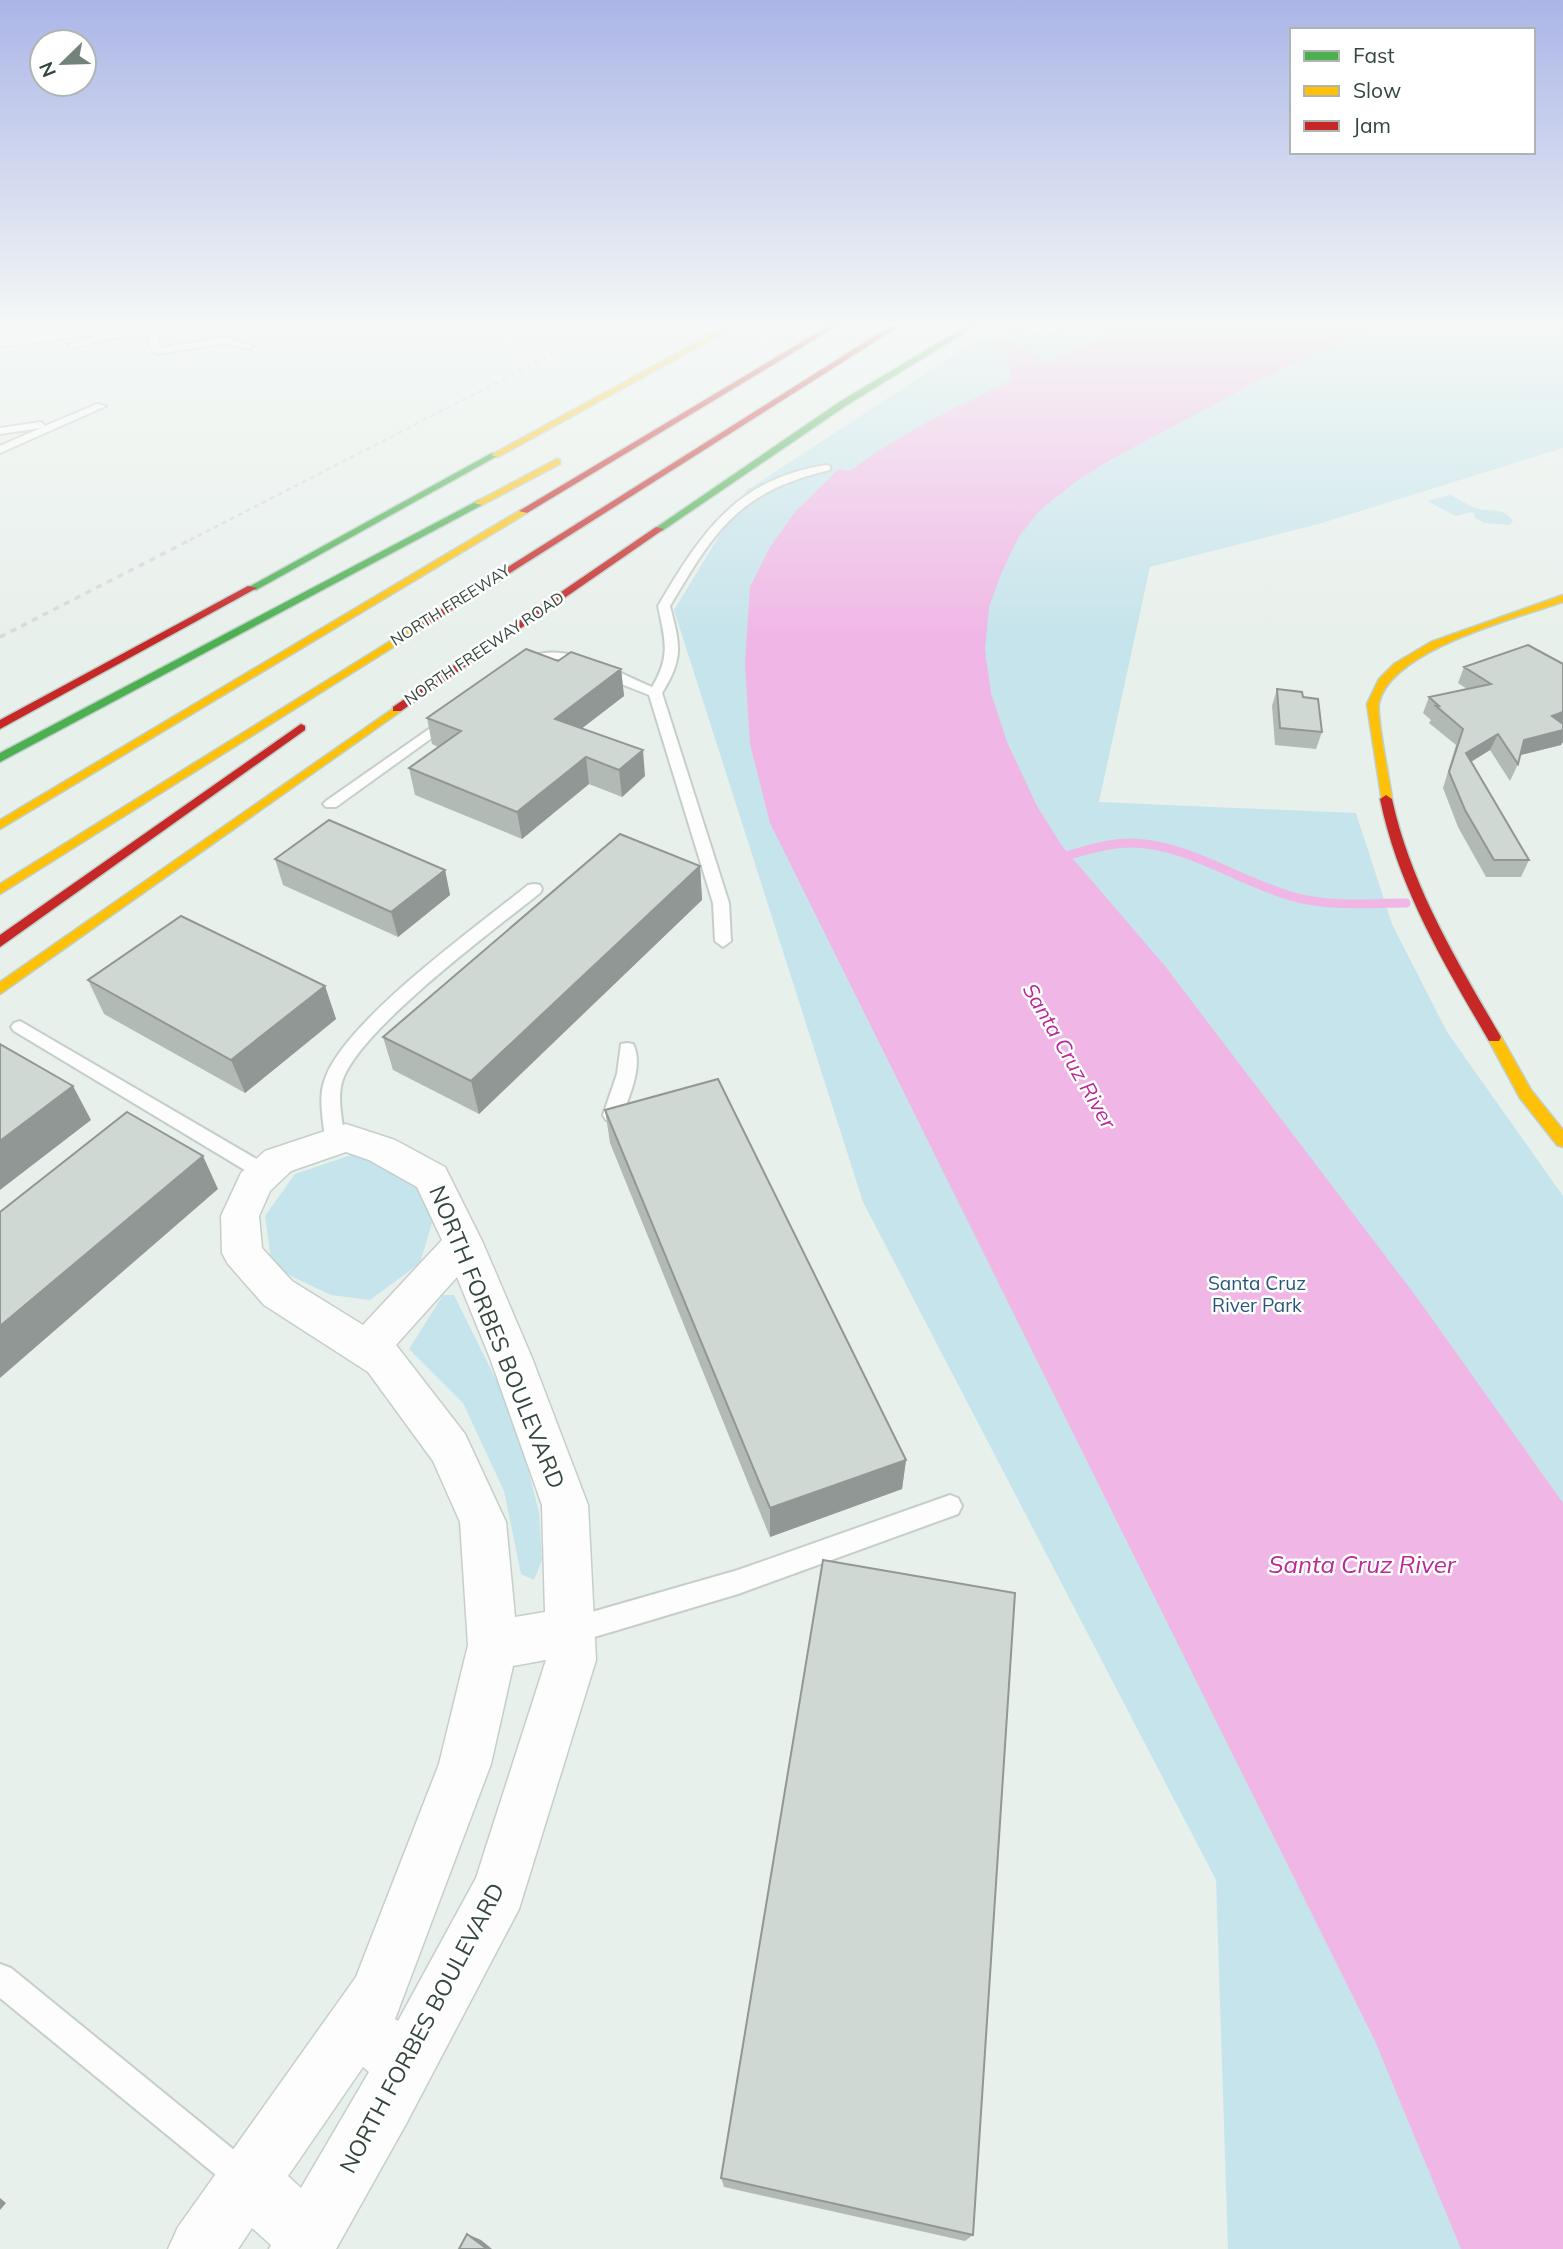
<svg xmlns="http://www.w3.org/2000/svg" width="1563" height="2249" font-family="Mulish,sans-serif">
<style>
.green{fill:#c6e4eb}
.water{fill:#f0b7e6}
.lines{fill:none;stroke-linecap:round;stroke-linejoin:round}
.stream{stroke:#f0b7e6;stroke-width:9}
.lane-casing{stroke:#c6ceca;stroke-width:4}
.street-casing{stroke:#c6ceca;stroke-width:3}
.fast-casing{stroke:#bfd0c8;stroke-width:3}
.slow-casing{stroke:#bfd0c8;stroke-width:3}
.jam-casing{stroke:#bfd0c8;stroke-width:3}
.lane{fill:#fcfdfc;fill-rule:evenodd}
.street{fill:#fcfdfc;fill-rule:evenodd}
.fast{fill:#4caf50;fill-rule:evenodd}
.slow{fill:#ffc107;fill-rule:evenodd}
.jam{fill:#c62828;fill-rule:evenodd}
.rail-far1{stroke:#d8d9d8;stroke-width:2.5;stroke-dasharray:4.5 4.5;stroke-linecap:butt}
.rail{stroke:#d8d9d8;stroke-width:3.5;stroke-dasharray:6 6;stroke-linecap:butt}
.wall{fill:#b2bab5}
.shaded-wall{fill:#919794}
.building{fill:#cfd8d3;stroke:#919794;stroke-width:2}
.labels{text-anchor:middle;stroke-width:5;stroke-linejoin:round;paint-order:stroke}
.far-street-label{font-size:16px;fill:#34473c;stroke:#fff}
.park-label{font-size:19px;fill:#24577c;stroke:#fff}
.water-label{font-size:21px;font-style:italic;fill:#b92799;stroke:#fff}
.near-street-label{font-size:23px;fill:#34473c;stroke:#fff}
.near-water-label{font-size:24px;font-style:italic;fill:#b92799;stroke:#fff}
</style>
<rect width="100%" height="100%" fill="#e8f0ec"/>
<path class="green" d="M1013,322H1563V448L1322,523L1150,567L1099,802L1356,813L1392,924L1447,1032L1563,1196V2249H1228L1216,1880L863,1202L674,610L747,490L969,345Z
M1450,495C1459,499 1467,505 1476,508C1489,513 1504,506 1513,521L1510,525L1484,523L1474,517L1475,514L1472,512L1456,516L1427,501Z
M357,1153L412,1181L435,1213L420,1263L370,1300L331,1295L272,1267L265,1216L295,1174Z
M443,1295H454L514,1416L539,1512L542,1560L534,1580L521,1574L504,1491L463,1403L409,1349Z"/>
<path class="water" d="M1140,322H1376L1256,382L1112,459L1078,480L1040,510L1018,538L1001,574L989,607L985,650L991,693L1007,742L1037,806L1062,846L1165,966L1418,1299L1563,1503V2249H1461L1375,2041L770,823L750,744L745,664L750,587L770,547L795,512L839,469L850,471C901,433 955,407 1012,380L1008,358L988,342C1007,333 1029,354 1046,363Z"/>
<g class="lines">
<path class="stream" d="M1058,858C1082,852 1106,843 1131,843C1189,844 1239,882 1294,897C1330,907 1369,903 1406,903"/>
<defs>
<path id="lane" d="M990,322C1007,321 1032,332 1046,329C1057,327 1061,321 1073,322L1046,336Z
M150,328L155,331L161,348L225,337L253,346L248,349L225,343L157,354L152,351L146,334L108,339L73,348L68,345L108,333Z
M97,404L106,406L0,453V446L41,428L0,434V428L41,422L45,426Z
M826,465L830,466V470C739,491 715,530 670,606C680,645 684,658 662,693L729,903L731,941L723,947L715,941L713,903L649,695L558,659H547L522,671L515,667C551,631 613,671 652,687C671,656 665,640 658,606C701,533 736,479 826,465Z
M449,715L454,716V722L336,807H326L323,804L326,801Z
M534,884L540,885L542,889L540,893C495,929 357,1031 342,1082C337,1100 343,1123 345,1141L342,1146L335,1148L328,1146L325,1141C324,1123 318,1100 324,1082C341,1023 478,926 528,885Z
M20,1021L272,1168L275,1173L272,1178L265,1181L258,1178L14,1031L11,1027L14,1023Z
M627,1043L633,1044C644,1065 629,1095 623,1115L620,1120H606L603,1115L617,1074L621,1044Z
M950,1495L958,1498L962,1506L958,1514L738,1594L571,1644L562,1640L558,1631L562,1622L571,1618L738,1570Z
M0,1964L11,1968L255,2167L260,2178L255,2189L244,2194L233,2189L0,1998Z"/>
<path id="street" d="M114,322H160L151,327L0,347V337Z
M346,1124L395,1140L445,1167L483,1243L532,1358L588,1505L596,1660L519,1909L406,2124L336,2249H269L271,2245L252,2228L238,2249H168L178,2227L356,1977L439,1764L468,1645L460,1522L433,1461L368,1372L264,1305L228,1264L222,1253L221,1216L241,1173L265,1151ZM346,1152L369,1160L417,1187L442,1240L363,1325L292,1281L262,1248L259,1216L270,1191L291,1171ZM457,1277L490,1358L542,1505L545,1612L515,1617L506,1522L465,1434L396,1345ZM546,1660L476,1878L398,2021L395,2019L491,1764L513,1666ZM363,2067L369,2072L301,2188L288,2176Z"/>
<path id="fast" d="M973,322H982L847,405L662,531L654,529L841,401Z
M492,453L499,455L256,590L247,588Z
M479,500L482,501V505L0,762V753Z"/>
<path id="slow" d="M734,322H743L498,457L491,455Z
M557,459L560,460V464L482,505L474,503Z
M524,508L527,509V513L0,829V820Z
M1563,595V602C1516,618 1391,650 1379,703C1376,717 1390,780 1392,799L1386,803L1382,802L1367,704L1379,679L1394,664L1431,642Z
M421,622L426,625L425,627L0,894V884Z
M397,706L403,709L401,711L0,994V982Z
M1494,1032L1499,1033L1531,1090L1563,1130V1147L1557,1145L1520,1098L1487,1037Z"/>
<path id="jam" d="M835,322H844L527,513L519,511Z
M897,322H906L425,627L416,625Z
M656,527L664,529L401,711H393V707Z
M248,586L257,588L0,729V720Z
M301,724L305,726V730L0,947V935Z
M1386,795L1392,799C1411,886 1457,961 1501,1037L1499,1041H1489C1444,964 1398,887 1380,799Z"/>
</defs>
<use href="#lane" class="lane-casing"/>
<use href="#street" class="street-casing"/>
<use href="#fast" class="fast-casing"/>
<use href="#slow" class="slow-casing"/>
<use href="#jam" class="jam-casing"/>
<use href="#lane" class="lane"/>
<use href="#street" class="street"/>
<use href="#fast" class="fast"/>
<use href="#slow" class="slow"/>
<use href="#jam" class="jam"/>
<path class="rail-far1" d="M190,540L615,322"/>
<path class="rail" d="M0,637L194,538"/>
</g>
<path class="wall" d="M1528,645L1561,745L1520,755L1518,764L1510,781L1490,750L1471,762L1529,860L1521,877H1486L1458,827L1443,788L1456,745L1429,723L1431,720L1423,713L1429,697L1467,689L1458,683L1464,667Z
M621,669L624,696L582,728L645,776L622,797L589,784L522,839L415,795L409,768L438,747L432,744L427,718Z
M1277,689L1303,697L1322,732L1316,749L1275,745L1272,706Z
M275,859L445,870L450,895L398,937L283,885Z
M700,866L702,900L479,1114L393,1070L383,1037Z
M88,980L325,986L336,1019L245,1093L104,1014Z
M605,1110L906,1460L902,1489L770,1537L610,1143Z
M721,2178L973,2235L965,2241L724,2187Z"/>
<path class="shaded-wall" d="M38,322H76L77,323L41,328Z
M621,669L624,696L559,746L555,719Z
M1563,712V725L1552,716Z
M1563,730V742L1561,745L1517,756L1524,740Z
M1498,734L1490,750L1459,769L1466,753Z
M643,750L645,776L622,797L619,770Z
M586,757L589,784L522,839L517,812Z
M700,866L702,900L479,1114L471,1081Z
M445,870L450,895L398,937L391,912Z
M325,986L336,1019L245,1093L231,1060Z
M73,1086L91,1120L0,1190V1141Z
M203,1156L218,1189L0,1378V1326Z
M906,1460L902,1489L770,1537V1508Z
M0,2198L6,2203L0,2210Z
M467,2234L481,2240L492,2249H487Z"/>
<path class="building" d="M1528,645L1563,664V712L1552,716L1563,724V730L1524,740L1518,764L1498,734L1466,753L1529,860H1494L1465,810L1449,772L1463,729L1436,706H1439L1429,697L1491,684L1464,667Z
M526,649L558,661L571,652L621,669L555,719L643,750L619,770L586,757L517,812L409,768L461,731L427,718Z
M1277,689L1302,692L1303,697L1318,699L1322,732L1280,728Z
M329,820L445,870L391,912L275,859Z
M620,834L700,866L471,1081L383,1037Z
M181,916L325,986L231,1060L88,980Z
M0,1044L73,1086L0,1141Z
M718,1079L906,1460L770,1508L605,1110Z
M127,1112L203,1156L0,1326V1212Z
M823,1560L1015,1593L973,2235L721,2178Z
M467,2234L487,2249H459Z"/>
<linearGradient id="sky" x2="0" y2="1"><stop stop-color="#abb5e7"/><stop offset="0.51" stop-color="#f5f8f6"/><stop offset="1" stop-color="#f5f8f6" stop-opacity="0"/></linearGradient>
<rect width="1563" height="636" fill="url(#sky)"/>
<g class="labels">
<g class="far-street-label">
<text transform="translate(450 605) rotate(-32)" y="6">NORTH FREEWAY</text>
<text transform="translate(484 648) rotate(-34)" y="6">NORTH FREEWAY ROAD</text>
</g>
<g class="park-label">
<text x="1257" y="1290">Santa Cruz<tspan x="1257" dy="22">River Park</tspan></text>
</g>
<g class="water-label">
<text transform="translate(1069 1056) rotate(60)" y="7">Santa Cruz River</text>
</g>
<g class="near-street-label">
<text transform="translate(497 1337) rotate(68)" y="8">NORTH FORBES BOULEVARD</text>
<text transform="translate(422 2028) rotate(-62)" y="8">NORTH FORBES BOULEVARD</text>
</g>
<g class="near-water-label">
<text x="1362" y="1573">Santa Cruz River</text>
</g>
</g>
<rect x="1290" y="28" width="245" height="126" fill="#ffffff" stroke="#aeb5b1" stroke-width="2"/>
<rect x="1304" y="51" width="35" height="10" fill="#4caf50" stroke="#aeb5b1" stroke-width="2"/>
<text x="1353" y="63" font-size="21" fill="#34473c">Fast</text>
<rect x="1304" y="86" width="35" height="10" fill="#ffc107" stroke="#aeb5b1" stroke-width="2"/>
<text x="1353" y="98" font-size="21" fill="#34473c">Slow</text>
<rect x="1304" y="121" width="35" height="10" fill="#c62828" stroke="#aeb5b1" stroke-width="2"/>
<text x="1353" y="133" font-size="21" fill="#34473c">Jam</text>
<g transform="translate(63 63) rotate(247)"><circle r="33" fill="#ffffff" stroke="#aeb5b1" stroke-width="2"/>
<path d="M0-5L12 26L0 18L-12 26Z" fill="#73827a"/>
<text y="-10" font-size="19" font-weight="bold" text-anchor="middle" fill="#34473c">N</text>
</g>
</svg>
